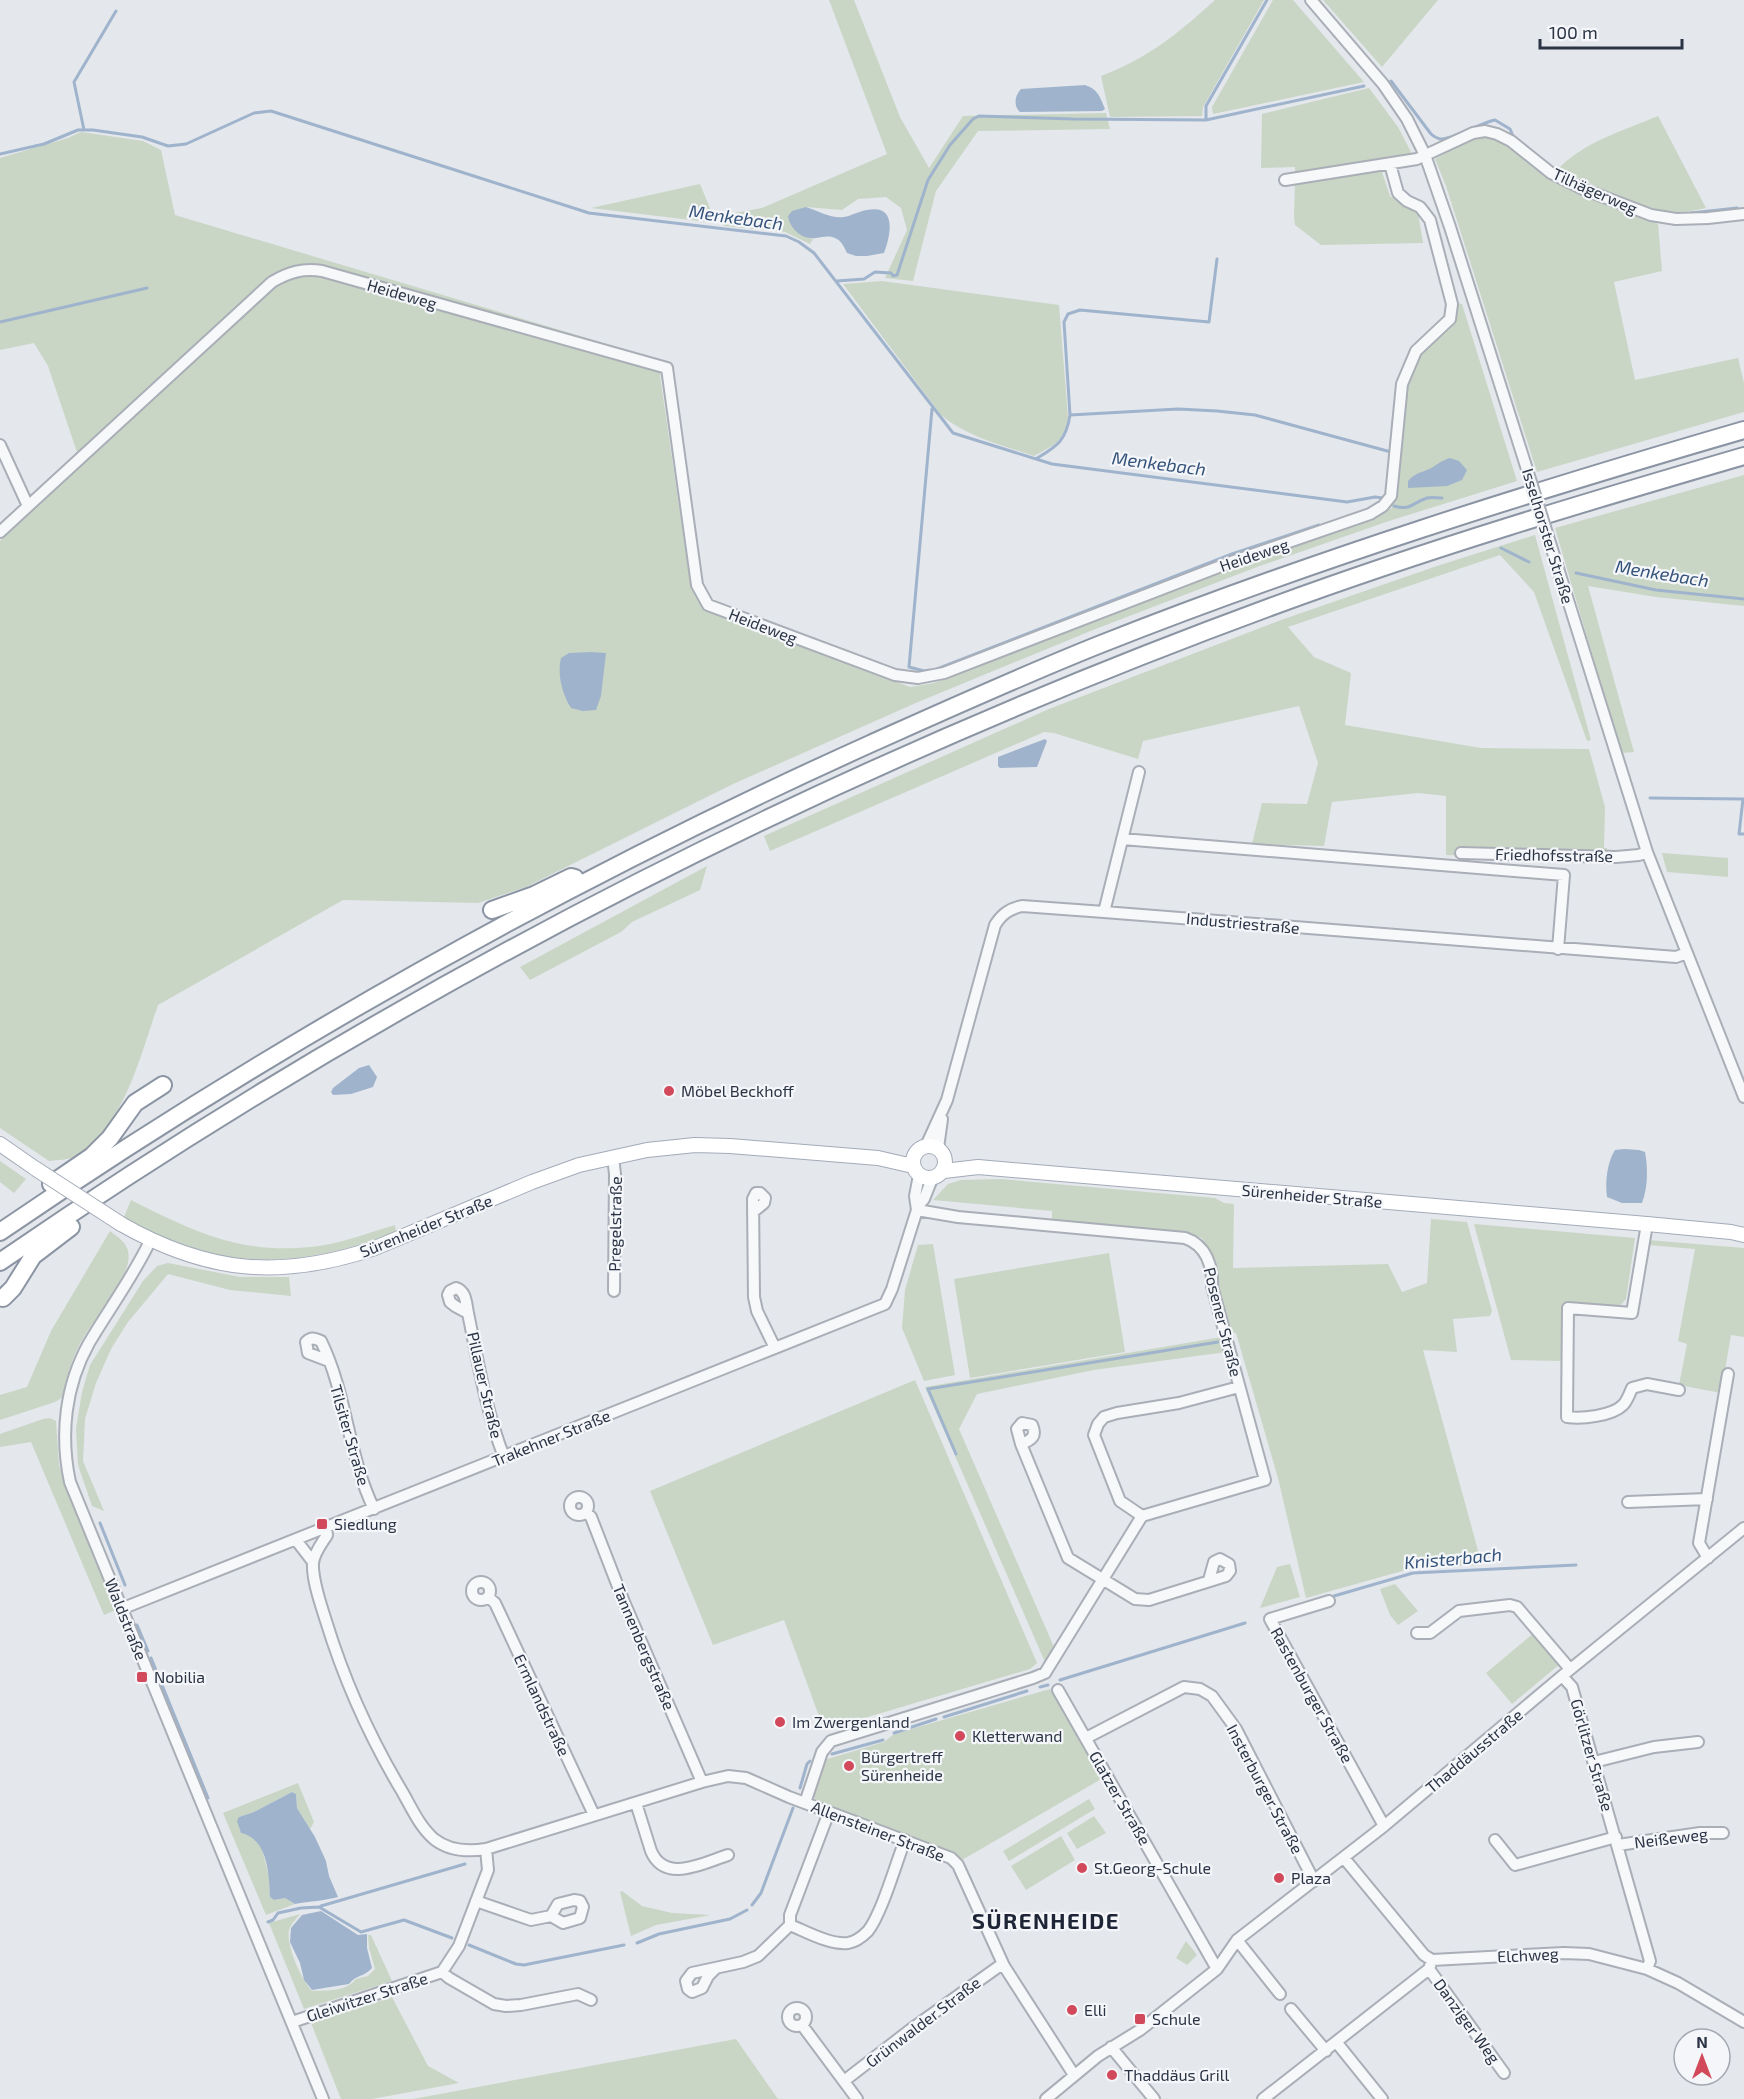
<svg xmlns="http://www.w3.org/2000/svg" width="1744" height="2099" font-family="'Exo 2',sans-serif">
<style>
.green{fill:#c9d6c5}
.water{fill:#9fb4cc}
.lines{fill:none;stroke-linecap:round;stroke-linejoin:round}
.stream{stroke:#9fb4cc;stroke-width:3}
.minor-casing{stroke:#a9aeb7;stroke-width:14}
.major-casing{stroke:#a3abb8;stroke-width:16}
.highway-casing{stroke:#8b94a3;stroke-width:20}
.minor{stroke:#f7f8fa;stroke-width:10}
.major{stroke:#fff;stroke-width:14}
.highway{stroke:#fff;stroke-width:16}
.minor-bridge-casing{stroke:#a9aeb7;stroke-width:14;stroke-linecap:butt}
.major-bridge-casing{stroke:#a3abb8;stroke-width:16;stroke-linecap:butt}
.minor-bridge{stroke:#f7f8fa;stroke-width:10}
.major-bridge{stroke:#fff;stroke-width:14}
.poi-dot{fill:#d1495b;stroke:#f4f6f9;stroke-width:2}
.labels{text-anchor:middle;stroke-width:4.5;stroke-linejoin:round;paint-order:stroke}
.street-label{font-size:16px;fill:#2b3445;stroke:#f4f6f9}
.poi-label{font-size:16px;fill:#2b3445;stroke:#f4f6f9;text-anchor:start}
.water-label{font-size:18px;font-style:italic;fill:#34527a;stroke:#f4f6f9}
.district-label{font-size:22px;font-weight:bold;letter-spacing:1.5px;fill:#1d2536;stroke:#f4f6f9}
</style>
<rect width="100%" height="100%" fill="#e4e7ec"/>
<path class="green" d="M829,0H854L900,117L929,168L963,116L1106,113L1110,129L978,131L936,191L913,281L885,278L907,230L901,208L886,197L858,199L842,210L806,207L803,236L813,239L810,244L785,232L724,226L723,215L762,208L887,154Z
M1215,0H1264L1203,107L1202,116L1110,117L1101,76C1150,57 1176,35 1215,0Z
M1273,0H1293L1364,82L1213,114L1212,107Z
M1323,0H1438L1382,67Z
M1369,88L1398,127L1412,154L1404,159L1295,174V167L1261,168L1262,114Z
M1658,116L1706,208C1697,210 1687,212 1678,212C1648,213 1586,182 1559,168C1584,142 1625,130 1658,116Z
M81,132L143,141L161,150L175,215L664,361L660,376L691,588L704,610L910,687L934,683L1234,565L1370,519L1392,508L1406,385L1420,356L1454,323L1456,303L1462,304L1517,481L1389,521L1257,567L1093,630L918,702L731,785L526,887L478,903L343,900L158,1005C140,1056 125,1125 76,1156C69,1160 57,1160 49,1161L0,1128V541L81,464L48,366L34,343L0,350V158L68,138Z
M1484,136L1496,137L1581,193L1658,224L1662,271L1614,282L1635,380L1738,358L1744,383V412L1537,472L1446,186L1435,159L1473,138Z
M1381,169L1390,196L1418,213L1423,243L1321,245L1295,225L1294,216L1295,181Z
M700,184L716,223L591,208Z
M882,281L1059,305L1068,417C1064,442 1054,445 1034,456C1002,445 967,437 941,415L843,284Z
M1744,475V606L1656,597L1588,586L1634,752L1621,753L1555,528Z
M1535,535L1591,740L1587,741L1534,592L1500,555L1288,627L1314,657L1351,673L1345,725L1481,748L1589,749L1605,807L1604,848H1607V859L1446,855V796L1418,793L1332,802L1324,846L1252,844L1262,803L1307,804L1318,763L1299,706L1143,741L1138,759L1054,733L1044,732L770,851L764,836L1049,709L1284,619L1437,566Z
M1662,853L1728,858V877L1667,872Z
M707,866L700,890L632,922L621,932L530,980L520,967Z
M0,1161L26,1179L14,1193L0,1182Z
M1000,1179L1215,1198L1224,1203L1234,1204L1233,1268L1388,1264L1402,1292L1427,1283L1431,1219L1467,1222L1492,1311L1490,1316L1453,1319L1457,1352L1423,1350L1482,1565L1413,1568L1306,1598L1278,1478L1236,1333H1229L1217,1286V1263L1202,1238L1185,1232L1052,1220V1211L933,1200L948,1184L961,1180Z
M131,1200C193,1231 238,1254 310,1247C338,1245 367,1233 395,1225L396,1232C295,1270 220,1272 124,1217Z
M1474,1224L1635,1238L1626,1299L1620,1306L1565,1303L1563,1361L1511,1360Z
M110,1231C118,1237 126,1242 128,1251C134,1276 94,1319 82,1340C72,1357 66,1377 63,1397L55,1402L0,1420V1395L27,1387L51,1331Z
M1648,1240L1744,1248V1337L1731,1335L1721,1393L1679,1385L1687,1344L1678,1341L1695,1249L1648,1245Z
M933,1244L955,1375L924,1381L902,1328L905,1290L918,1245Z
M1109,1253L1125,1352L970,1378L954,1279Z
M168,1263L240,1277H289L291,1296L230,1290L168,1274L128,1322L111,1349L96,1383L85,1419L83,1461L104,1511L92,1506L78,1465L76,1429L82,1392L90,1365L143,1281L157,1266Z
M1222,1337L1226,1352L1094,1370L977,1394L959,1429L1054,1647L1045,1662L925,1387Z
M915,1380L1037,1663L1030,1669L824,1730L784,1620L713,1645L650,1491Z
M50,1418L56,1421L59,1465L65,1484L116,1610L104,1615L31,1442L0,1447V1434L43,1419Z
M1290,1564L1300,1597L1260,1608L1277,1567Z
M1395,1584L1418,1611L1398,1625L1390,1615L1380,1589Z
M1535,1632L1561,1663L1512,1704L1486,1673Z
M1050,1689L1103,1778L962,1860L956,1855L816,1801L813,1795L824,1760L884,1742L894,1734Z
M298,1783L314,1822L310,1829L297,1808L296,1794L292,1792L254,1812L239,1817L248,1835L256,1840L262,1849L269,1876L270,1897L274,1900L285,1898L295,1904L266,1915L223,1813Z
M1089,1799L1095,1809L1009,1861L1003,1851Z
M1094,1816L1106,1833L1077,1849L1067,1833Z
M1061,1836L1075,1860L1026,1890L1011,1866Z
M622,1891L642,1906L672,1913L711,1915L656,1925L631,1936L620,1892Z
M300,1914C296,1919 291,1924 289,1930C286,1946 301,1979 312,1991C327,1990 346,1992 356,1979L368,1976L375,1969L369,1948L368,1935H371L392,1981L304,2009L269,1923Z
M1186,1941L1197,1955L1187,1965L1176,1958Z
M392,1997L428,2066L459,2083L372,2099H341L311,2023Z
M736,2039L778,2099H413Z"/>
<path class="water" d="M1085,85C1098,89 1100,97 1105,109L1102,111L1020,112C1013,106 1015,95 1021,89Z
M806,207C818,211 832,219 844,217C851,216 859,211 867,210C897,204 891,234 884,253L867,256H856L847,253C844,247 842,241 835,238C828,235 823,237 816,238C802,240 790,229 788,216L792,211Z
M1450,458L1459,461L1467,470L1462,480L1447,486L1408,488V481C1417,471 1423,473 1433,467C1439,463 1443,460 1450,458Z
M591,652L606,653L601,696L596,710L583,711L571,708C562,694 557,674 561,658L569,653Z
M1045,739L1047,741L1037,767L1000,768L998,766V757Z
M369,1065L377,1077L373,1087L351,1094L333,1095L331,1092L333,1088L359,1068Z
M1624,1149L1639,1150L1645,1152C1648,1168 1648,1188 1642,1203H1622L1607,1197C1605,1183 1607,1162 1615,1150Z
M292,1792L296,1794L297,1808L315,1837L326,1861L329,1876L338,1897C324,1901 310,1901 295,1904L285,1898L274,1900L270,1897C269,1874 268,1839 241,1833L237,1821L239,1817L254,1812Z
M321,1911L358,1935L367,1934V1948L372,1968C364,1977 357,1974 349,1984L312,1990L304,1980L300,1963L290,1942L291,1928L302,1915Z"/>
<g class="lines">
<path class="stream" d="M1391,81L1431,134C1434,137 1436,138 1440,139C1451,140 1480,123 1495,120L1510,129L1513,136L1529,149
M1206,120V106L1267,0
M84,130L74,82L116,11
M0,154L44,144L78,130H93L142,137L168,146L186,144L254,113L271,111L589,213L786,236L799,242L814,253L953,433L1052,464L1347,502L1375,497L1383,498
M1691,213L1737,208
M837,281L864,279L875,272L891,273L893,276L897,275L928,180L950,145L973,119L979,116L1073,119L1206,120L1364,86
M0,322L147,288
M1070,415L1064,322L1068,314L1080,310L1209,322L1217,259
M1036,459C1057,446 1066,441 1070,415L1178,409L1217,411L1255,415L1391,452
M1394,506C1411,511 1412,503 1427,498C1431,497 1437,498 1442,498
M1501,548L1529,562
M1576,573L1656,590L1744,599
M937,669L1232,554L1319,525
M930,670L924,671L909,667L932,409
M1650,798L1743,799L1739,834H1744
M956,1454L928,1389L1218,1342
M100,1523L125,1585
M1334,1596L1413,1573L1576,1565
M137,1625L148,1651
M151,1658L208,1798
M1060,1680L1245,1623
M1040,1687L1048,1685
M944,1717L1027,1691
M894,1733L936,1719
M832,1754L883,1740
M800,1788L807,1764L810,1761
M752,1905L761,1893L793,1808
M321,1906L465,1864
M268,1922L273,1920L278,1913L301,1908L319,1907L361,1932L404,1920L452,1938
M637,1943L659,1934L730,1919L747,1910
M469,1945L516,1964L524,1965L624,1945"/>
<defs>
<path id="minor" d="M1311,0L1383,84L1407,119L1425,155L1450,227L1525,463
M1285,180L1417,159L1473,133L1485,131L1497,134L1511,141L1551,173L1583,189L1651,215L1676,219L1708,218L1744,214
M0,445L28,506
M0,532L272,282C289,272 303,268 322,271L667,368L697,585L708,605L895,675L918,678L944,673L1234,561L1370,514L1383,506L1391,496L1402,384L1416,351L1450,319L1452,304L1430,220L1420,207L1407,201L1398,193L1390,164
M1551,546L1647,852L1744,1097
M1122,839L1564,875L1558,949
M1461,853L1616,857L1639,855L1647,852
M1104,912L1139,772
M926,1146L947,1100L995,925C1002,914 1009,909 1022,906L1104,912L1676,957L1687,953
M938,1148L942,1119
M613,1157L615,1174L614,1291
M917,1207L924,1199L932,1179
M753,1212L764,1203L765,1198L760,1193H756L753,1199L754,1297L757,1311L775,1348
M1647,1224L1632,1313L1568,1308L1567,1417C1582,1419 1612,1416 1623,1405C1627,1401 1630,1393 1632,1388L1647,1384L1679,1390
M150,1241C133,1277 109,1309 89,1343C65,1386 60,1435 70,1482L323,2099
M468,1313L455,1306L450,1302L448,1295L450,1291L456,1288C466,1291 466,1303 468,1313C478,1362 486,1411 504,1457
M329,1361L308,1353L306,1342C311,1337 314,1338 321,1341C347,1394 348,1456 374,1509
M1021,1444L1017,1429L1022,1423L1032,1425C1037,1436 1032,1440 1021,1444L1068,1558L1135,1599L1149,1600L1226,1576L1230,1571L1229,1564L1220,1559L1214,1562L1209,1580
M570 1506a9 9 0 1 1 18 0a9 9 0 1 1-18 0Z
M1628,1502L1707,1499
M586,1512L591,1517L624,1602L702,1782
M1142,1516L1120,1501L1094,1435L1098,1424L1104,1417L1117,1413L1179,1403L1239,1387
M326,1528L327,1535C322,1543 314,1553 313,1563C312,1580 321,1605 326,1621C345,1683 370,1738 403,1793C412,1809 420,1827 434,1839C449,1851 467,1852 486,1849L702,1782L728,1776L746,1778L789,1797L951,1858L958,1865L1004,1966L1074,2075
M296,1540L313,1562
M1708,1558L1699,1543L1728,1374
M472 1591a9 9 0 1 1 18 0a9 9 0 1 1-18 0Z
M488,1597L495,1603L594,1815
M1329,1601L1270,1619L1384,1826
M121,1609L885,1304L892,1289L917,1210L915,1196L919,1175
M1417,1633H1430L1459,1611L1510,1605L1517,1607L1570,1669
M1562,1676L1572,1687L1650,1961L1647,1969
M1058,1690L1217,1969
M1086,1738L1184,1687L1200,1689L1212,1696L1236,1729L1314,1881
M1594,1762L1654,1747L1698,1742
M636,1803L651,1851C665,1884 703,1863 728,1855
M805,1803L822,1752L831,1741L1033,1678L1045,1673L1142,1516L1265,1480L1212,1286C1213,1266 1206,1245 1185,1238L958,1217L917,1210
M1495,1840L1515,1865L1616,1837
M1618,1845L1700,1833H1723
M1344,1858L1424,1955L1432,1960L1564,1953L1589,1954L1647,1969L1678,1983L1744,2022
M476,1901L531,1920L551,1916L563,1923L580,1918L583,1907L580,1901L574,1900L558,1904L551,1916
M790,1925C807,1932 830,1945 848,1943C855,1942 863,1936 868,1931C882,1913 896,1863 905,1840
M790,1925V1915L829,1812
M1237,1940L1280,1994
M715,1969L708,1976L702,1988L692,1992L688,1989L686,1981L692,1973L743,1962L758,1956L790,1925
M1429,1969L1504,2073
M442,1972L449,1978L494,2004L506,2006L521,2005L578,1994L591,2000
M788 2017a9 9 0 1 1 18 0a9 9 0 1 1-18 0Z
M1291,2009L1326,2051
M292,2022L442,1972L459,1946L488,1870L486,1849
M802,2025L857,2099
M1337,2043L1382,2099
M1111,2047L1154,2099
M844,2081L910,2030L998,1967L1004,1966
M1046,2099L1098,2056L1140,2030L1217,1969L1237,1940L1384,1826L1562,1676L1744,1528
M1263,2099L1429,1969L1432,1960"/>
<path id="major" d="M0,1144L36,1169
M913 1162a16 16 0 1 1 32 0a16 16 0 1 1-32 0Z
M944,1171L978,1167L1647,1224L1731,1232L1744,1235
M121,1224C207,1273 280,1280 375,1248L532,1182L579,1165L647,1150L695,1145L730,1146L878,1158L913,1166"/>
<path id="highway" d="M492,910L534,895L571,877L575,878
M51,1184L92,1156L110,1138L135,1103L163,1085
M0,1232C275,1044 566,881 870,744C946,710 1023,675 1101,644C1311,561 1527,493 1744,430
M0,1262C394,990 824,771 1273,606C1428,549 1586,502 1744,456
M3,1298L13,1288L33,1256L71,1227"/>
</defs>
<use href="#minor" class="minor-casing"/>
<use href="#major" class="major-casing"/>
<use href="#highway" class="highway-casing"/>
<use href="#minor" class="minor"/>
<use href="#major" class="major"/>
<use href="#highway" class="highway"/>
<defs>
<path id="minor-bridge" d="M1525,463L1551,546"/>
<path id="major-bridge" d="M36,1169L121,1224"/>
</defs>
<use href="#minor-bridge" class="minor-bridge-casing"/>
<use href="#major-bridge" class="major-bridge-casing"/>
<use href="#minor-bridge" class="minor-bridge"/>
<use href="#major-bridge" class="major-bridge"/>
</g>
<g class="poi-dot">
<circle cx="669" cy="1091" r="6"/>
<rect x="316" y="1518" width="12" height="12" rx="3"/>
<rect x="136" y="1671" width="12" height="12" rx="3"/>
<circle cx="780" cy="1722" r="6"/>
<circle cx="960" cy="1736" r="6"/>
<circle cx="849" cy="1766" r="6"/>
<circle cx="1082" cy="1868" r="6"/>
<circle cx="1279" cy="1878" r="6"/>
<circle cx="1072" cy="2010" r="6"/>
<rect x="1134" y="2013" width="12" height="12" rx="3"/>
<circle cx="1112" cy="2075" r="6"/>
</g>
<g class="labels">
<g class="street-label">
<text transform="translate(1595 191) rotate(24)" y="6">Tilhägerweg</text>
<text transform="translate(402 294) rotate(16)" y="6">Heideweg</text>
<text transform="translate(1548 536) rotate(73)" y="6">Isselhorster Straße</text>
<text transform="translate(1254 555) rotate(-19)" y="6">Heideweg</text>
<text transform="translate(763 626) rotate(21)" y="6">Heideweg</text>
<text transform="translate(1554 855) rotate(1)" y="6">Friedhofsstraße</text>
<text transform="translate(1243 923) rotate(5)" y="6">Industriestraße</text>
<text transform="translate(1312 1196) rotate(5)" y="6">Sürenheider Straße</text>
<text transform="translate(615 1224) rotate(-89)" y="6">Pregelstraße</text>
<text transform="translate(426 1226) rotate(-22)" y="6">Sürenheider Straße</text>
<text transform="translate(1223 1322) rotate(76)" y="6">Posener Straße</text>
<text transform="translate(485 1385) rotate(77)" y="6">Pillauer Straße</text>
<text transform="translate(350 1435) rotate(74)" y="6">Tilsiter Straße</text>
<text transform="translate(551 1438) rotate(-22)" y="6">Trakehner Straße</text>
<text transform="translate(126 1619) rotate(68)" y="6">Waldstraße</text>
<text transform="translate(644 1647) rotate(67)" y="6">Tannenbergstraße</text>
<text transform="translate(1312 1695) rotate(61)" y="6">Rastenburger Straße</text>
<text transform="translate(542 1705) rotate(65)" y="6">Ermlandstraße</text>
<text transform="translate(1474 1751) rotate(-40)" y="6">Thaddäusstraße</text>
<text transform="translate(1592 1755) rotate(74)" y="6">Görlitzer Straße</text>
<text transform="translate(1265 1789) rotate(62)" y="6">Insterburger Straße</text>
<text transform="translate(1120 1798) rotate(60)" y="6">Glatzer Straße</text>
<text transform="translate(878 1831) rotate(21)" y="6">Allensteiner Straße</text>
<text transform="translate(1671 1838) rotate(-7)" y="6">Neißeweg</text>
<text transform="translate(1528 1955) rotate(-3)" y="6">Elchweg</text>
<text transform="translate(367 1997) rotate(-18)" y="6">Gleiwitzer Straße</text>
<text transform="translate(1467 2021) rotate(54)" y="6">Danziger Weg</text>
<text transform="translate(923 2022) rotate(-37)" y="6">Grünwalder Straße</text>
</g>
<g class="poi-label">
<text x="681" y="1097">Möbel Beckhoff</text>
<text x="334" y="1530">Siedlung</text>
<text x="154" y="1683">Nobilia</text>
<text x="792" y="1728">Im Zwergenland</text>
<text x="972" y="1742">Kletterwand</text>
<text x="861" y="1763">Bürgertreff<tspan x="861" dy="18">Sürenheide</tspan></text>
<text x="1094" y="1874">St.Georg-Schule</text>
<text x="1291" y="1884">Plaza</text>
<text x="1084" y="2016">Elli</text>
<text x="1152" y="2025">Schule</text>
<text x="1124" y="2081">Thaddäus Grill</text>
</g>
<g class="water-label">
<text transform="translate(736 218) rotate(8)" y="6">Menkebach</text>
<text transform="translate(1159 464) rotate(7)" y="6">Menkebach</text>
<text transform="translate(1662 574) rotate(9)" y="6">Menkebach</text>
<text transform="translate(1453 1559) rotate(-5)" y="6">Knisterbach</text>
</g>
<g class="district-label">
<text x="1046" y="1929">SÜRENHEIDE</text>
</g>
</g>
<g transform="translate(1702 2057)"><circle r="28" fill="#f4f6f9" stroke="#a4a8b1" stroke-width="1.5"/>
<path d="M0-4.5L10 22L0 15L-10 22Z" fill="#d1495b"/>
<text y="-9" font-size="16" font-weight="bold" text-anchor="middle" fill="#2b3445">N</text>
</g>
<path d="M1540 39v9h142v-9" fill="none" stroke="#2b3445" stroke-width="3"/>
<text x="1549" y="39" font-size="18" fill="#2b3445" stroke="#f4f6f9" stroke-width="4.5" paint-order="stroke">100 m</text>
</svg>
